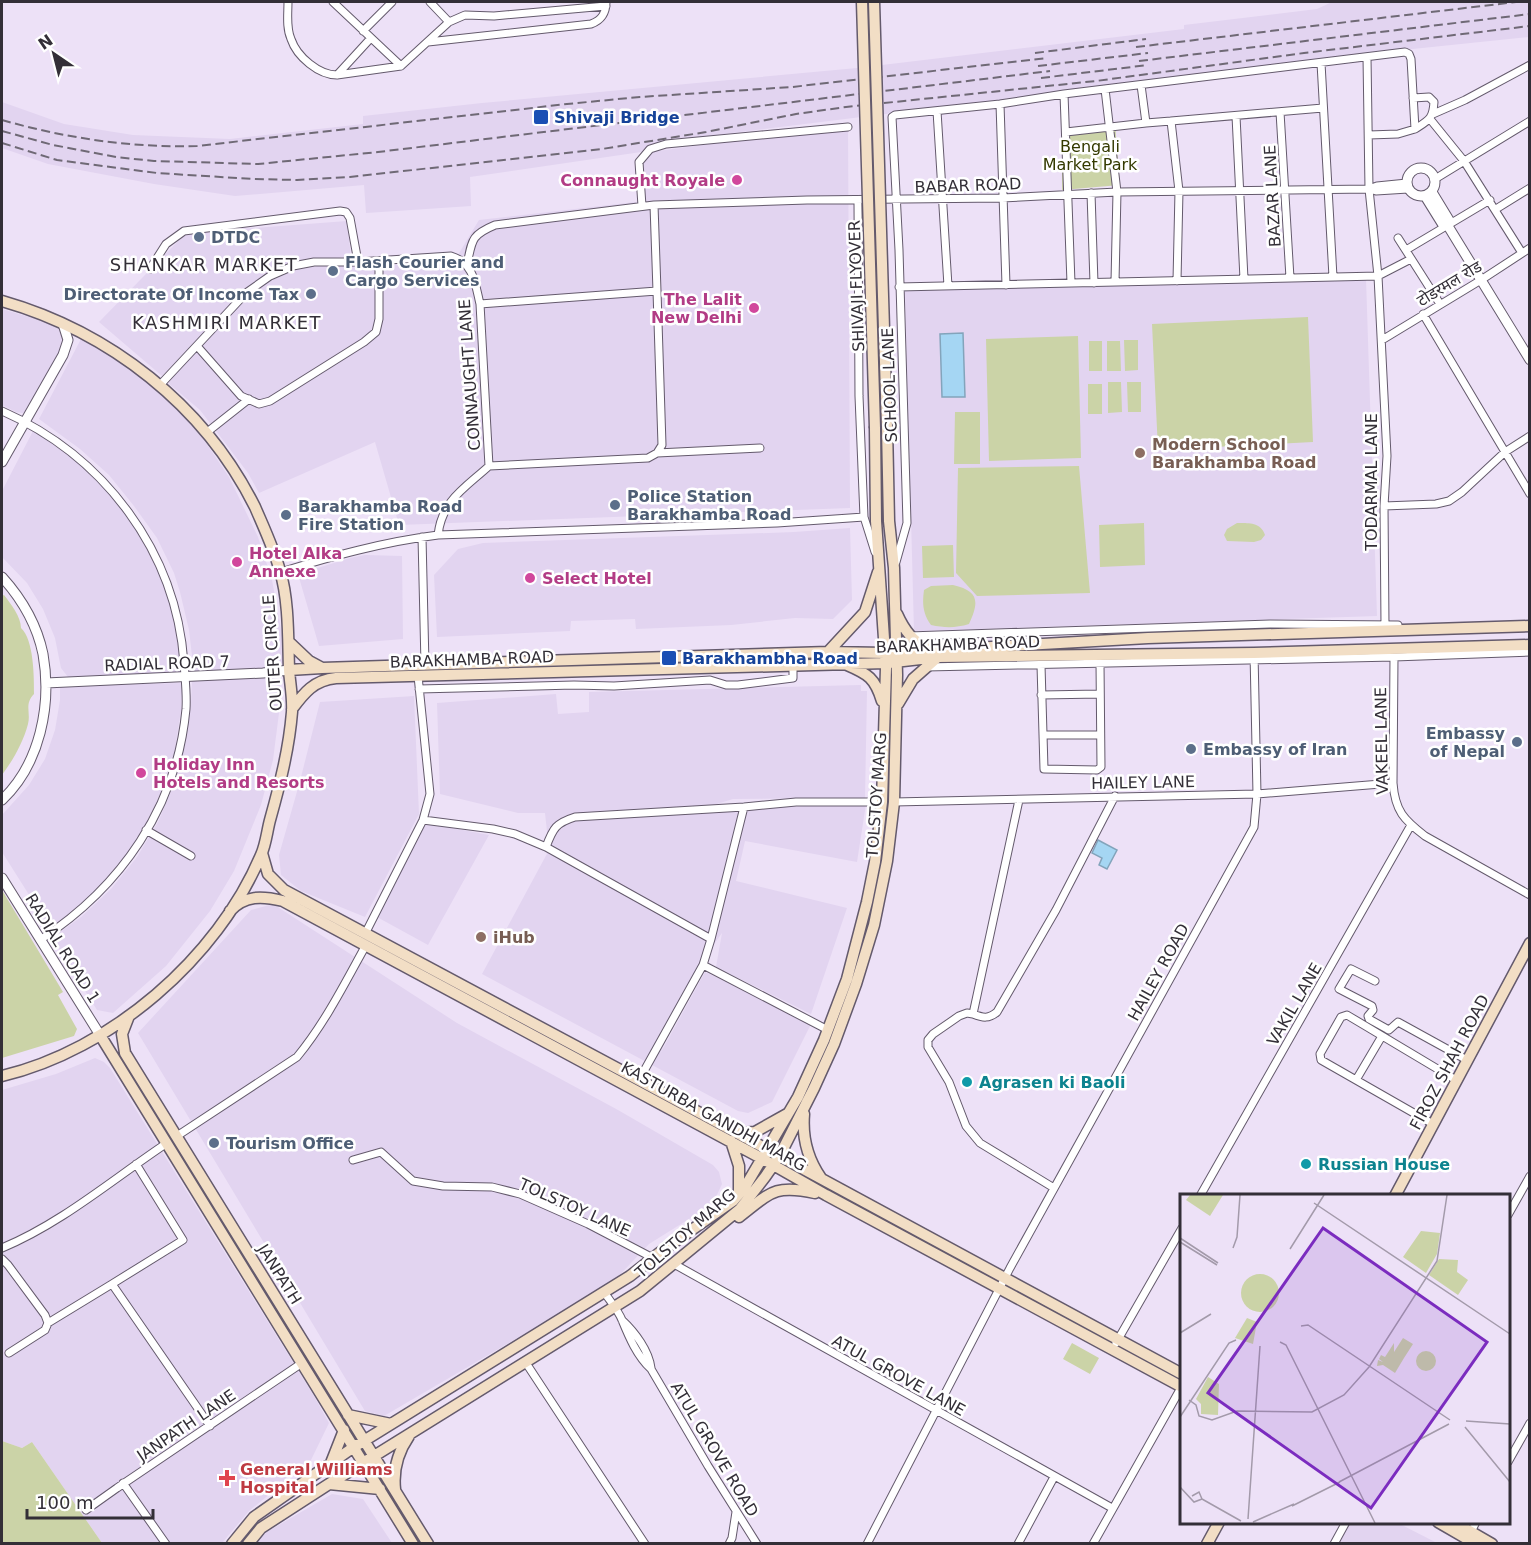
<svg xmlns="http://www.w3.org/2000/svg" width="1531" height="1545" font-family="'DejaVu Sans','Noto Sans Devanagari',sans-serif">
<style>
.built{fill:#e2d4f0}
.green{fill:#cbd3a7}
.water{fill:#a5d6f3;stroke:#83a4bb;stroke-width:1.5}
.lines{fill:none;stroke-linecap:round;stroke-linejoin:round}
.minor-casing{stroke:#645a6c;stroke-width:9}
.tertiary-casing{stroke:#645a6c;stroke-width:11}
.secondary-casing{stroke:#645a6c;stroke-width:13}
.minor{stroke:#fff;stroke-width:7}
.tertiary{stroke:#fff;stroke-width:9}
.secondary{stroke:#f2dec5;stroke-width:10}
.rail{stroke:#6f6975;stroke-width:2;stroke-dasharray:9 4.5;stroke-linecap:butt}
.secondary-bridge-casing{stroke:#645a6c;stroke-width:13;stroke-linecap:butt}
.secondary-bridge{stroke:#f2dec5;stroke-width:10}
.transit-dot{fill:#1a4fb4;stroke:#fff;stroke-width:2}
.hotel-dot{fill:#d1479c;stroke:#fff;stroke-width:2}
.service-dot{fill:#5c6f8a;stroke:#fff;stroke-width:2}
.education-dot{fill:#8d6e63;stroke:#fff;stroke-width:2}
.culture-dot{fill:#0f9aa8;stroke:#fff;stroke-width:2}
.health-dot{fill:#e0444e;stroke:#fff;stroke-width:2}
.labels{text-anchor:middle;stroke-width:5;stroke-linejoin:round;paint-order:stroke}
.transit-label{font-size:16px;font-weight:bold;fill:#164399;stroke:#fff;text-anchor:start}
.park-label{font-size:16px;fill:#343a00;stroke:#fff}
.hotel-label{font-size:16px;font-weight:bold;fill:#b23c85;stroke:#fff;text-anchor:start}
.street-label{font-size:16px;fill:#332f37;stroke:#fff}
.service-label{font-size:16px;font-weight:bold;fill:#4e5e75;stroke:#fff;text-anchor:start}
.education-label{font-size:16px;font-weight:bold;fill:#785e54;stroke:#fff;text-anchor:start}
.culture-label{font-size:16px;font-weight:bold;fill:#0d838f;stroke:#fff;text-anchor:start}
.health-label{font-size:16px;font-weight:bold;fill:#be3a42;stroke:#fff;text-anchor:start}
.neighbourhood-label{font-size:18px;letter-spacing:1.5px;fill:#332f37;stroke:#fff}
.inset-road{fill:none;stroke:#a39aaa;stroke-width:1.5}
.view{fill:#7b2cbf;fill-opacity:0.15;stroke:#7b2cbf;stroke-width:3}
.inset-edge{fill:none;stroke:#332f37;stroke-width:3}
</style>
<rect width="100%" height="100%" fill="#ede1f7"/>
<path class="built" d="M1332,2H1529V37L1403,50L684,139L682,146L470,177L471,206L366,213L364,185L235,196L154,184L48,164L2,148V102L64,124L133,135L230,139L363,124V116L482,103L857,68L1184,29V25L1317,9Z
M848,126L850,508L399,525L375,442L259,493L248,473L200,410L168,383L246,298L265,283L296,270L323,265H452L479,220L644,201L641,163L650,152Z
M347,221L351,257L317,259L291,263L265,275L242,292L162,376L99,322L186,233Z
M1366,279L1377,616L914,631L905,291Z
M2,309L53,324L59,329L63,339L64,346L28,414L16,412L2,405Z
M88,337L125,362L175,406L204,440L229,477L258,537L272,580L284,646V661L278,668L194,673L189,630L180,592L174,573L157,538L134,506L109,475L80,449L39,419L81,339Z
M33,431L65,451L108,490L143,538L161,573L173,611L182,672L68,677L61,668L55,638L43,609L27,583L2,557V491Z
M850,528L852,600L833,619L795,618L731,625L636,629L635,619L571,621L570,631L437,637L434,575L458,549L483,543L794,532Z
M365,555L402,556L403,639L319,646L298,574L350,558Z
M274,678L280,684L279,713L273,760L261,805L234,871L210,911L166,966L113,1013L97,1010L52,938L81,917L111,889L137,857L158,822L174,784L185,745L191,705L192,680Z
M182,683L181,710L175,749L163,788L146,824L136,842L98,889L68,915L50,928L2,852V815L29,785L45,759L55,730L60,700V688L63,686Z
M861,685V691H867L865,798L733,799L681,815L750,808L866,804L857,862L745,841L736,881L847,908L811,1014L716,967L722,933L701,962L660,1054L705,972L812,1022L772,1102L748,1113L738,1111L482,974L549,850L545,813H518L440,794L437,703L556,694L558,714L589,712V692Z
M414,696L419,814L365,917L301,891L281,875L279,855L300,781L320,702Z
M426,823L489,835L428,945L377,917Z
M273,904L457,1023L618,1110L713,1165L719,1172L722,1184L716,1197L697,1214L649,1244L613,1282L384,1416L365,1411L138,1033L251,910Z
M95,1058L104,1062L110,1068L314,1396L329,1423L311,1460L249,1511L222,1543H102L32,1442L22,1448L2,1441V1090L56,1074Z
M332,1494L363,1499L392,1543L256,1544L260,1536Z
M1351,1522L1398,1523L1437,1543H1339Z"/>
<path class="green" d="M1115,123L1120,185L1062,190V129Z
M1308,317L1313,442L1158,450L1152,324Z
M1078,336L1081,458L989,461L986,339Z
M1124,340H1138V370L1125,371Z
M1089,341H1102V371H1089Z
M1107,341H1120L1121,371H1107Z
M1108,382H1121L1122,412L1108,413Z
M1127,382H1141V412H1128Z
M1088,384H1102V414H1088Z
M955,412H980V464H954Z
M1079,466L1090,593L977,596L956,573L958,468Z
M1144,523L1145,565L1100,567L1099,525Z
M1237,523C1248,523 1261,522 1265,535L1261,540L1254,542L1227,541L1224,535L1227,529Z
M953,545L954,577L923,578L922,546Z
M953,585C978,591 980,600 969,624C956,628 945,628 931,625C923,614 922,604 924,590L931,586Z
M4,595C11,604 21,617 21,628C34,640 34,677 34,694C24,704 31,713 28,724C23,743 13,760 2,775V596Z
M2,890L63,992L58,995L77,1029L74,1036L2,1058Z
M1072,1343L1099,1358L1090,1374L1063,1359Z
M2,1441L22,1448L32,1442L102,1543H2Z"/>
<path class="water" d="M963,333L965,397H942L940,334Z
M1098,840L1117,850L1107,869L1099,865L1102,858L1092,853Z"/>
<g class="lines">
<defs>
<path id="minor" d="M288,2C288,14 286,28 291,39C297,57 319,75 337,75L401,66L449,22L465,15L494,16L606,6
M333,2L401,66
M430,2L449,22
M363,31L392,2
M428,42L591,24C602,20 606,13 606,2
M1367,57L1369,189L1378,276L1387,456L1384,506L1385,625
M1321,63L1333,277
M337,75L370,39
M1141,85L1146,123L1171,121L1179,191L1177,281
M1105,89L1117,192L1115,282
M1064,94L1071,283
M1413,98L1429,97L1434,102C1433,119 1429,120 1415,129
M1000,104L1006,285
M937,111L948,286
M1280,112L1290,278
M1433,114L1465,100L1530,65
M1236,116L1244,279
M1430,119L1464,161L1522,253
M1171,121L1323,108
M1066,132L1146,123
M1435,179L1530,121
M1369,189L1377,186L1407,183
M1091,193L1094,283
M858,201L859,396L864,517L875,552
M642,206L639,162L650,149L666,144L848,127
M1496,209L1530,188
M1398,238L1440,304
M1406,250L1490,200
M467,265C472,240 471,235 495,225L654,205
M150,269L166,244L184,231L340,211L346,212L350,218L358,262
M899,287L1378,276L1411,259
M657,291L654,205L807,200L1002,198L1117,192L1369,189L1376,191L1408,189
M480,304L657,291L662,445L657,453
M1423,314L1530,494
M1382,340L1481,280L1530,248
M197,346L241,396L259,404L270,401L364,342L376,332L379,319V261
M160,385L246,293L270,276L293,266L314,262H358L451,256C474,263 475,283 480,304L489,466C465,488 442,500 438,535
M2,411C104,456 176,551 184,663C185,678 187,694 186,709C177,807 121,887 40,940
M206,433L249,399
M489,466L648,458L657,453L760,448
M1384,506L1436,504L1449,501L1462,492L1505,452L1530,436
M422,537L425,665
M896,562L907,523L899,250L892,117L895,115L1000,104L1064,94L1405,52L1409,54L1411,59L1415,129L1398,134L1369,135
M281,572C333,556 383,542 438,535L777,523L864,517
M909,636L1270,624L1398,625
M1394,657L1393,783C1395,811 1404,820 1425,836L1530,895
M1041,665L1044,769L1097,770L1101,767L1100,663
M926,667L1394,657L1530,652
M419,689L574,685L614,686L710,680L726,685H738L793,678V664
M1041,695L1100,694
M1043,735H1100
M1019,800L973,1014C983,1018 989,1019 997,1012L1056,910L1115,796
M894,802L1257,794L1393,783
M423,820L493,829L515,834L546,847C553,828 556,823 575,817L744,807L796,802H882
M146,830L191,856
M546,847L711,939L744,807
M365,934L423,820L430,794L418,676
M703,965L711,939
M1375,981L1351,969L1339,989L1372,1006L1373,1010L1368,1016L1369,1019L1387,1029L1389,1030L1398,1022L1467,1060
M973,1014L967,1013L959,1016L933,1034L928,1040V1047L949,1082L966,1126L980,1143L1054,1188
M639,1080L703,965L828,1030
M1356,1080L1382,1036
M1433,1124L1321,1060L1320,1054L1341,1017L1347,1015L1456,1080
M177,1136L297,1057C325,1023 345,983 366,945
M353,1160L381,1152L413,1181L443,1186L492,1187L520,1194L588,1224L653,1258
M136,1164L183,1240L112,1284L210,1426
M1200,1196L1411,825
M1508,1215L1530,1176
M2,1248C62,1223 113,1179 167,1143
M2,1259L8,1265L45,1315L48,1323L45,1330L9,1353
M674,1264L1112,1508
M604,1292C610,1301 618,1310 622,1320C629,1337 637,1356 651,1369L708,1466L757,1544
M622,1320C635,1332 649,1351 651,1368
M48,1323L112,1284
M1116,1343L1182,1228
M526,1363L645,1544
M1508,1462L1530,1423
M123,1483L166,1544
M86,1510L117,1488L302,1363
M1471,1532L1476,1522
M729,1544L732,1538L736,1512
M867,1544L1010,1268L1254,827L1257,794L1254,653
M1018,1544L1054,1477
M1093,1544L1182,1386
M1334,1544L1346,1522"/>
<path id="tertiary" d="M1407 182a14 14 0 1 1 28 0a14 14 0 1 1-28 0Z
M1432,192L1449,220L1448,226
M1425,196L1443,225L1448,226L1530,360
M2,462L63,355L68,340L63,324
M2,577C21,598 37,625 43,654C52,705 40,764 2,800
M46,683L263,673L289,670
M2,878L100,1035"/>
<path id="secondary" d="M2,301C110,332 204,405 255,507C264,528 274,549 280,571C289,600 288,639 289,670C290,684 293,698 292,712C289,749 280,784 270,820C267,831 266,844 261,855C217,959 111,1050 2,1076
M897,614C905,632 913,641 930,650
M290,643L309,661L322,668L828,652L885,653L1148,638L1530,626
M828,652L865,612L878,572
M847,665C868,674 875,678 882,701
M289,670L322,668
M898,704L913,679L938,657
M292,709C304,693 314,680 336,678L886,663L938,657L1254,653L1530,645
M262,853L268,874L284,890L639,1080L1182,1374
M230,911C245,895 262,896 283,901L761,1158L826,1195L1182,1387
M129,1016L122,1034L125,1053L428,1544
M100,1035L413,1544
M804,1114C802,1138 807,1158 821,1178
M739,1133L755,1132L787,1114
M731,1141L739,1166V1193
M1395,1196L1530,943
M739,1217C770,1193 774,1184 815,1193
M348,1415L391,1424
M331,1463L344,1430
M329,1484L380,1489
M395,1489C393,1470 398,1452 409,1436
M1438,1522L1476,1544
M1454,1522L1492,1544
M232,1544L254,1517L354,1447L630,1276L663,1250L733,1201L745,1187L798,1097L824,1040L847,979L867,902L875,862L882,802L886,668L876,521L875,428
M248,1544L261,1528L329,1484L640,1291L740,1209L765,1177L779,1157L814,1088L834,1044L856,984L874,925L887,861L894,802L897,675L894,568L889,521L887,427
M1207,1544L1219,1522"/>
</defs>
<use href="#minor" class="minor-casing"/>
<use href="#tertiary" class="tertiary-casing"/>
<use href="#secondary" class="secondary-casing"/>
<use href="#minor" class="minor"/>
<use href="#tertiary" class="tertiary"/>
<use href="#secondary" class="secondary"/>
<path class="rail" d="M1136,47L1516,2
M1035,53L1146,39
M1139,61L1530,14
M1038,66L1148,53
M1041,78L1148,65
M2,120C65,138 131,148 197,146L567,104L640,97L792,87L1047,58
M2,131L53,145L116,157L154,161L258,164L378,152L1050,71
M2,143L57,160L157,173L253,179L297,180L350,177L602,149L706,132L796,114L846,107L1096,81L1304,53L1530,26"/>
<defs>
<path id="secondary-bridge" d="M862,2L875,428
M874,2L887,427"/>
</defs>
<use href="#secondary-bridge" class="secondary-bridge-casing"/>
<use href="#secondary-bridge" class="secondary-bridge"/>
</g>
<g class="transit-dot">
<rect x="533" y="109" width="16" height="16" rx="3"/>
<rect x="661" y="650" width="16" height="16" rx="3"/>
</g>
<g class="hotel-dot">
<circle cx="737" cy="180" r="6"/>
<circle cx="754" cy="308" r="6"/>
<circle cx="237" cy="562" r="6"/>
<circle cx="530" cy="578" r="6"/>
<circle cx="141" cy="773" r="6"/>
</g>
<g class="service-dot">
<circle cx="199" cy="237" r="6"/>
<circle cx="333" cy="271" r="6"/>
<circle cx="311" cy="294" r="6"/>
<circle cx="615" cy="505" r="6"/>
<circle cx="286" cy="515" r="6"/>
<circle cx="1517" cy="742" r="6"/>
<circle cx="1191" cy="749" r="6"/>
<circle cx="214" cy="1143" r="6"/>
</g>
<g class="education-dot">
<circle cx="1140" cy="453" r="6"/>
<circle cx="481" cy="937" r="6"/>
</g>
<g class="culture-dot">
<circle cx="967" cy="1082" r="6"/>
<circle cx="1306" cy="1164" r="6"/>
</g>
<path class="health-dot" d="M224 1469h6v6h6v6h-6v6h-6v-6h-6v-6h6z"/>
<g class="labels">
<g class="transit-label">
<text x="554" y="123">Shivaji Bridge</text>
<text x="682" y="664">Barakhambha Road</text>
</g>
<g class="park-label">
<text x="1090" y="152">Bengali<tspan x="1090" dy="18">Market Park</tspan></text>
</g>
<g class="hotel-label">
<text x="725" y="186" text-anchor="end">Connaught Royale</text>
<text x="742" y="305" text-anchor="end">The Lalit<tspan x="742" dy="18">New Delhi</tspan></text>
<text x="249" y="559">Hotel Alka<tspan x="249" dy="18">Annexe</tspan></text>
<text x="542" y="584">Select Hotel</text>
<text x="153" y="770">Holiday Inn<tspan x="153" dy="18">Hotels and Resorts</tspan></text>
</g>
<g class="street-label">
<text transform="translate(968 185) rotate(-2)" y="6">BABAR ROAD</text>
<text transform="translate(1272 196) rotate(-93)" y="6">BAZAR LANE</text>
<text transform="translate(1449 283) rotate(-31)" y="6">टोडरमल रोड</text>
<text transform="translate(856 286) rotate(-92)" y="6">SHIVAJI FLYOVER</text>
<text transform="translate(469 375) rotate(-94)" y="6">CONNAUGHT LANE</text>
<text transform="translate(889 385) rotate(-92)" y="6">SCHOOL LANE</text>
<text transform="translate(1371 482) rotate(-90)" y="6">TODARMAL LANE</text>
<text transform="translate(958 644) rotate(-2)" y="6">BARAKHAMBA ROAD</text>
<text transform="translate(272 653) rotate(-94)" y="6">OUTER CIRCLE</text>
<text transform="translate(472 659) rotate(-2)" y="6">BARAKHAMBA ROAD</text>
<text transform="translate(167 663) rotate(-2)" y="6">RADIAL ROAD 7</text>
<text transform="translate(1381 741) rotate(-91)" y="6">VAKEEL LANE</text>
<text transform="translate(1143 782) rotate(-1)" y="6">HAILEY LANE</text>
<text transform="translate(876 795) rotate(-86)" y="6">TOLSTOY MARG</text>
<text transform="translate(63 948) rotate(58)" y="6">RADIAL ROAD 1</text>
<text transform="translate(1158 972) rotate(-61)" y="6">HAILEY ROAD</text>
<text transform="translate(1294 1004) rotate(-60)" y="6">VAKIL LANE</text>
<text transform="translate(1449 1062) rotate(-62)" y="6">FIROZ SHAH ROAD</text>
<text transform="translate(714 1116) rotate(29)" y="6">KASTURBA GANDHI MARG</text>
<text transform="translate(575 1207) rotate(24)" y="6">TOLSTOY LANE</text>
<text transform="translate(685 1233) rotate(-41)" y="6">TOLSTOY MARG</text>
<text transform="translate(280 1274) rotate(58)" y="6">JANPATH</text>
<text transform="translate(899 1375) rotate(29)" y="6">ATUL GROVE LANE</text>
<text transform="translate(186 1425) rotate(-34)" y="6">JANPATH LANE</text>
<text transform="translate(715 1449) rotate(59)" y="6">ATUL GROVE ROAD</text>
</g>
<g class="service-label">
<text x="211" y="243">DTDC</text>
<text x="345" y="268">Flash Courier and<tspan x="345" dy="18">Cargo Services</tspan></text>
<text x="299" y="300" text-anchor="end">Directorate Of Income Tax</text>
<text x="627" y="502">Police Station<tspan x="627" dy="18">Barakhamba Road</tspan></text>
<text x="298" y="512">Barakhamba Road<tspan x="298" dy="18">Fire Station</tspan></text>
<text x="1505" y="739" text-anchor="end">Embassy<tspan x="1505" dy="18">of Nepal</tspan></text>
<text x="1203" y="755">Embassy of Iran</text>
<text x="226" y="1149">Tourism Office</text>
</g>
<g class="education-label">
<text x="1152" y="450">Modern School<tspan x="1152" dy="18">Barakhamba Road</tspan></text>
<text x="493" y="943">iHub</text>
</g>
<g class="culture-label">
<text x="979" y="1088">Agrasen ki Baoli</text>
<text x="1318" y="1170">Russian House</text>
</g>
<g class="health-label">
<text x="240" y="1475">General Williams<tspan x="240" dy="18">Hospital</tspan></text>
</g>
<g class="neighbourhood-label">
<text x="204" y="271">SHANKAR MARKET</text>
<text x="227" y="329">KASHMIRI MARKET</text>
</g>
</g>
<g transform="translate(1180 1194)">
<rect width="330" height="330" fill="#ede1f7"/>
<path d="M10,1H43L30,22L6,6ZM241,37L260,39L257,60L246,79L223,63ZM259,65L278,66L277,78L288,86L278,101L249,81ZM61 99a19 19 0 1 1 38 0a19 19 0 1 1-38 0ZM67,124L77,128L73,150L55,144ZM223,144L233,150L224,164L218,160L224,164L215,179L203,171L197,172L198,166L203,168L199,165L201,161L205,163L214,149V158ZM236 167a10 10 0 1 1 20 0a10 10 0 1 1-20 0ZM28,183L39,190L38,221L21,220V210L16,205Z" fill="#cbd3a7"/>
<path class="inset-road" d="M134,9L330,140M0,44L38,69M0,48L37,71M53,54L57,43L60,1M110,55L144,1M121,132L128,131L270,226M0,139L31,120M100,148L106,151L195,329M9,206L16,211L19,222L32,226L57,217L132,218L164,201L189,173L257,67L267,1M0,223L49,149L56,146M286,227L330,230M285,233L330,288M159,288L269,230M0,293L14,308L22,305L19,298L12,302M22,305L61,327M112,312L160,288M68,325L80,152M73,328L114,310"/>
<path class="view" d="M143,34L307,148L191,314L28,199Z"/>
<rect width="330" height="330" class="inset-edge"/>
</g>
<rect width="1531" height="1545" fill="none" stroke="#332f37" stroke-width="6"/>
<g transform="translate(54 54) rotate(325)" stroke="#ffffff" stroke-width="4.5" paint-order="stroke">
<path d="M0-4.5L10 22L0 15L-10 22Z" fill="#332f37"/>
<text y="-9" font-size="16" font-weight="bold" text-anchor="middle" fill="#332f37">N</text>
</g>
<path d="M27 1509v9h126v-9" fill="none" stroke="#332f37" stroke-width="3"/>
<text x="36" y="1509" font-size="18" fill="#332f37" stroke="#ffffff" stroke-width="4.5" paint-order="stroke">100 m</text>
</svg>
